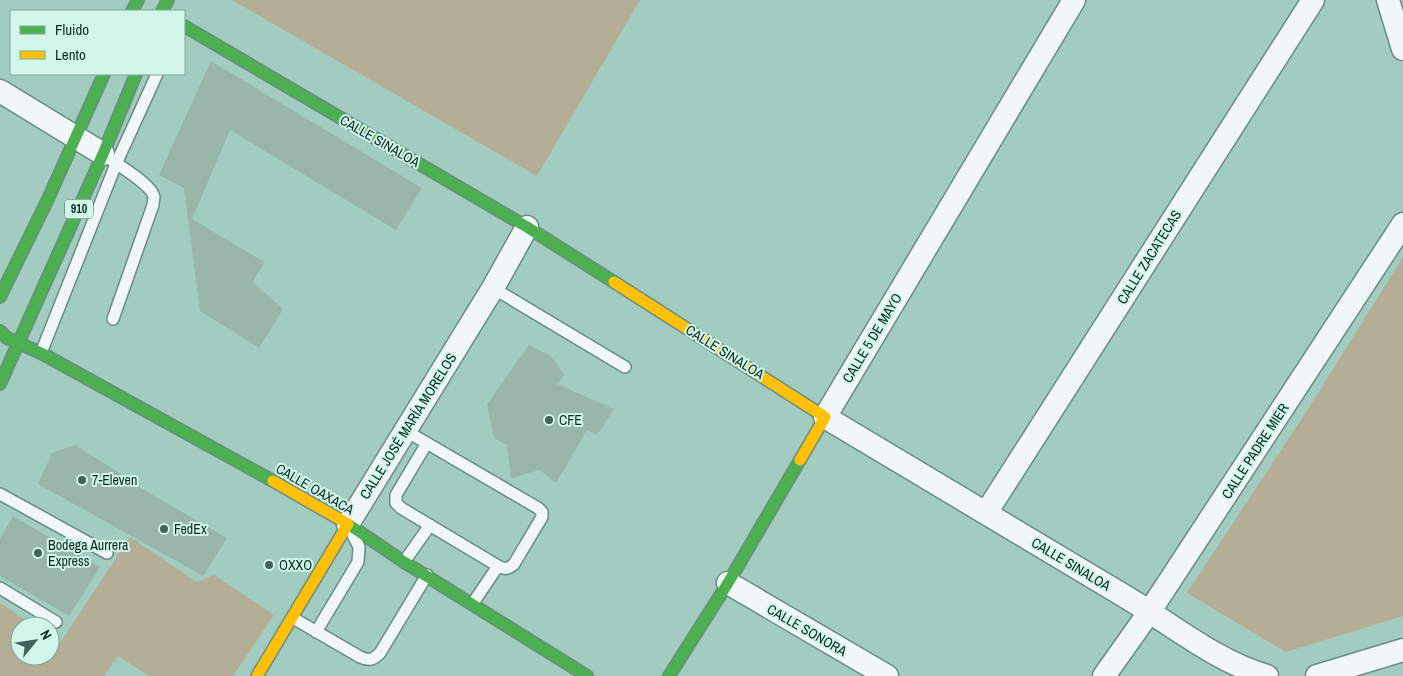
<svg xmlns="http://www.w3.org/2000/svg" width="1403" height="676" font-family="'Archivo Narrow',sans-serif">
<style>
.green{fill:#b5ae97}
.building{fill:#98b6aa}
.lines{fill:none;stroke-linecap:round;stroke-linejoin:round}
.lane-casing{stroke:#698c83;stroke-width:14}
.street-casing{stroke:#698c83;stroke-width:25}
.fast-casing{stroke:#698c83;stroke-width:14}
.slow-casing{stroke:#698c83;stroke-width:14}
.lane{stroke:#f1f7f6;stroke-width:11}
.street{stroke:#f1f7f6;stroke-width:22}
.fast{stroke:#4caf50;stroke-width:11}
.slow{stroke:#ffc107;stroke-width:11}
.poi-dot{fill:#40645b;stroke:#d1f6ea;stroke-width:2}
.labels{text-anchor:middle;stroke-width:4;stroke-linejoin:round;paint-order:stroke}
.shield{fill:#d1f6ea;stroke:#46695f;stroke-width:1}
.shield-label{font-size:12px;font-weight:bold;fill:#0b2c24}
.street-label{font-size:14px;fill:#0b2c24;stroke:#d1f6ea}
.poi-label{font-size:14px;fill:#0b2c24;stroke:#d1f6ea;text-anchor:start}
</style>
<rect width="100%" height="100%" fill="#a2ccc0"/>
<path class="green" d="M232,0H640L537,176Z
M1403,257V616L1286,652L1187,593L1310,406Z
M130,537L197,582L214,575L274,615L233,676H149L118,656L104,676H0V603L34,626H20V656H50V637L60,643Z"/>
<path class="building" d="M211,61L422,188L396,230L230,130L192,219L264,262L253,282L283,309L259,348L200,311L184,188L159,175Z
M529,345L551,356L564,375L557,384L614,409L597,435L587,430L556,483L540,470L511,478L507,445L494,438L487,404Z
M75,445L126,477L125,479L227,538L203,576L38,484L52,453Z
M13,516L100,567L69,616L0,576V539Z"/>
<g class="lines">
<defs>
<path id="lane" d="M110,159C121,167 152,185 154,197C154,197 153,204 153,205L113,319
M493,288L625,367
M41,353L116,164L157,74
M406,431L538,508L542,512V517L514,564C508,569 505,570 498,566L401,508L396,503V495L427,443
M0,494L107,553
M404,562L430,525
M0,588L56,622
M473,603L498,566
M293,618L360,657C369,661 373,660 380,653L427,575
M316,632L358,562L359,547L353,535"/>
<path id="street" d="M1074,0L825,417C925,477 1026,537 1126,597C1171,624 1217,662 1267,676
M1388,0L1403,49
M0,91L103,154
M986,513L1313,0
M348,524L493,288L527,227
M728,583L887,676
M1104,676L1150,611L1403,224
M1317,676L1403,650"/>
<path id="fast" d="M132,11L138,0
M162,11L168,0
M184,26L527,227L614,282
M0,297L48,199L104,74
M0,331L7,338L41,353L273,481
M0,384L103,154L136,74
M348,524L404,562L587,676
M669,676L728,583L800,460"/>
<path id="slow" d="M614,282L825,417L800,460
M257,676L348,524L273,481"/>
</defs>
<use href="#lane" class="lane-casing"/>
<use href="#street" class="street-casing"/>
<use href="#fast" class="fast-casing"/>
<use href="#slow" class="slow-casing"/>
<use href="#lane" class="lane"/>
<use href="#street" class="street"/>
<use href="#fast" class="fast"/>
<use href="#slow" class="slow"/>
</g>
<g class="poi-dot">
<circle cx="549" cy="420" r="5"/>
<circle cx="82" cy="480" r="5"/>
<circle cx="164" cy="529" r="5"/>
<circle cx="38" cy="553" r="5"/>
<circle cx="269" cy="565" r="5"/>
</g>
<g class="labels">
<rect class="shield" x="65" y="199.5" width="28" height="19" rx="4"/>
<g class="shield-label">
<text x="79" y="213">910</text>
</g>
<g class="street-label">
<text transform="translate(380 141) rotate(30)" y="5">CALLE SINALOA</text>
<text transform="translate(1149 257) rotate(-58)" y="5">CALLE ZACATECAS</text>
<text transform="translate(872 338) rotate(-59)" y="5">CALLE 5 DE MAYO</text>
<text transform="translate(725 352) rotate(32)" y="5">CALLE SINALOA</text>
<text transform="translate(408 426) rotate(-58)" y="5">CALLE JOSÉ MARÍA MORELOS</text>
<text transform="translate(1255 451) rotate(-57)" y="5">CALLE PADRE MIER</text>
<text transform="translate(315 489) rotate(30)" y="5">CALLE OAXACA</text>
<text transform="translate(1071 564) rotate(31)" y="5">CALLE SINALOA</text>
<text transform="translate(807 630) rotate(30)" y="5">CALLE SONORA</text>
</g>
<g class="poi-label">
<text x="559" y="425">CFE</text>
<text x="92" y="485">7-Eleven</text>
<text x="174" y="534">FedEx</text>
<text x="48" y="550">Bodega Aurrera<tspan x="48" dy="16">Express</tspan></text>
<text x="279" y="570">OXXO</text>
</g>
</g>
<rect x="10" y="10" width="175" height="65" fill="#d1f6ea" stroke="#82a59b"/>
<rect x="20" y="26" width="25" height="8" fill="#4caf50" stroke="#82a59b"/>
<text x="55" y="35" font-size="15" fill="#0b2c24">Fluido</text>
<rect x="20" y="51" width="25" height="8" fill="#ffc107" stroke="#82a59b"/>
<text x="55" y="60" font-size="15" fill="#0b2c24">Lento</text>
<g transform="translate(35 641) rotate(60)"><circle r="24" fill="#d1f6ea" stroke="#82a59b"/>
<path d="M0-4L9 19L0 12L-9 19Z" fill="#40645b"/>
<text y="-8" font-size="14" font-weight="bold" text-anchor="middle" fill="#0b2c24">N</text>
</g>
</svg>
